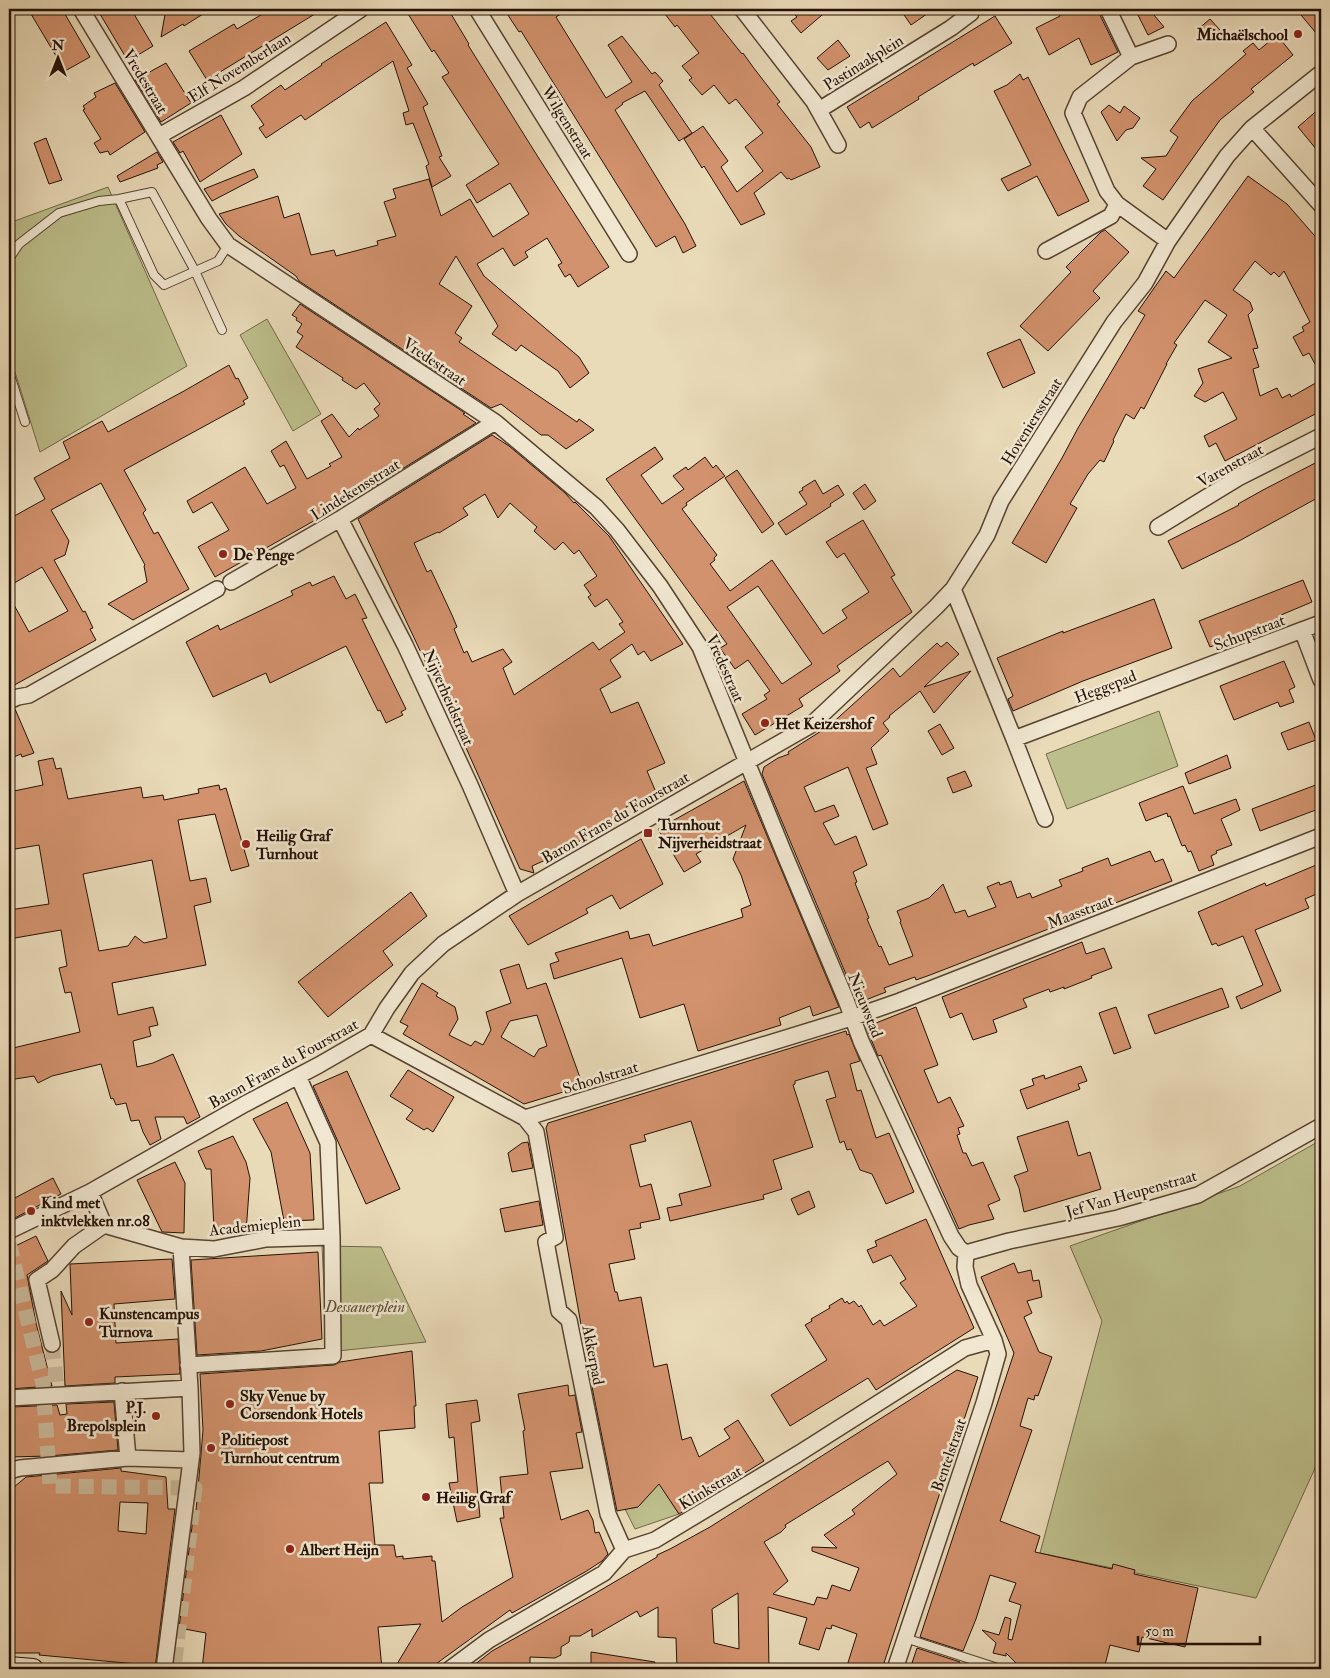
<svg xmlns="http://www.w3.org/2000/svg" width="1330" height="1678" font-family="'IM FELL Double Pica',serif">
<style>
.green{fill:#bcbe8b;stroke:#706848}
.building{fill:#d2926d;stroke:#251104;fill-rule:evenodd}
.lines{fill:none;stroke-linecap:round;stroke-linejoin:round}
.street-tunnel{stroke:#ccbc9d;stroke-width:15;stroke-dasharray:15 8;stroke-linecap:butt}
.lane-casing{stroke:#564331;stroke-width:10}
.street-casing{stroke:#564331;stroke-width:18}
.secondary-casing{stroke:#251104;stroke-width:22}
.lane{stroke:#f1e7d1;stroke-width:8}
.street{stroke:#f1e7d1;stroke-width:15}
.secondary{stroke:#f1e7d1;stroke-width:20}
.poi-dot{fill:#8f2418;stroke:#f1e7d1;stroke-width:2}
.labels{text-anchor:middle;stroke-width:5;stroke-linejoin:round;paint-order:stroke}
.poi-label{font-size:16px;font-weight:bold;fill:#251104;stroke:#f1e7d1;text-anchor:start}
.street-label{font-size:16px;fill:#251104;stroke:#f1e7d1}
.park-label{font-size:16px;font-style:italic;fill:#5a4e33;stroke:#f1e7d1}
</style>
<rect width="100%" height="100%" fill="#e9dab8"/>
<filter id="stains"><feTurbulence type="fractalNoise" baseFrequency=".004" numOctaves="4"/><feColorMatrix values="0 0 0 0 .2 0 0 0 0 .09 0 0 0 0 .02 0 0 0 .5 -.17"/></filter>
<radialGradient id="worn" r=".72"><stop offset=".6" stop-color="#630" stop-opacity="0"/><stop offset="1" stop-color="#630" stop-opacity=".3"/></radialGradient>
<path class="green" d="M108,187L187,366L40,452L9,353V223Z
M267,319L321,414L293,431L240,335Z
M1159,711L1178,766L1067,809L1046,754Z
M1321,1140V1455L1256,1598L1040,1553L1102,1321L1070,1246L1240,1186Z
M322,1246L381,1247L426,1342L327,1352Z
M648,1451L668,1497L679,1514L635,1529L625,1509L638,1507L653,1489Z"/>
<path class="building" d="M28,9H62L90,57L65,71Z
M97,9H131L153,46L128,61Z
M166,9H211L184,26L183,24L161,37Z
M271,9H323L207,80L189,51L234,24L237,29Z
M405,9H448L469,44L468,45L538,157L609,267L578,287L570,274L565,277L558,265L562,263L547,238L525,252L528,257L514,266L503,248L477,264L484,276L579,357L589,373L570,388L558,371L521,345L516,351L492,334L498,326L456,256L439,284L472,306L455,333L462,338L459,342L577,422L579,419L594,430L566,449L548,435H541L501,404L491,408L299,281L296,276L239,236L226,224L219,214L278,196L284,218L299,213L311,255L334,250L336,256L378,245L377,241L396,236L384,202L396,198L393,189L429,179L441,216L470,199L493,237L529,214L510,183L477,203L466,185L499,164L442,77L449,73L434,50L432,52Z
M504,9H569L556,17L606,98L632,82L608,45L622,36L652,74L655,72L663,81L659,85L692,133L679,141L645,91L622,103L623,104L615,110L685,224L696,246L683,253L675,236L656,247L521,31L519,32Z
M673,9H706L742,54L743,53L753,67L780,102L777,104L811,147L820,167L791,180L789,178L787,179L781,172L754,193L765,214L741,225L704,166L702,168L684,139L703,126L728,161L721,167L737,192L763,171L745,147L763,133L736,99L729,104L714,85L702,95L689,80L692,78L682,66L699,53L677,25L675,27L665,14Z
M790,9H829L801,33L791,21L797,17Z
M900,9H934L911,25Z
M1056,9H1097L1118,52L1091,65L1079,38L1049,55L1036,28L1060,16Z
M1135,9H1149L1164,27L1148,35Z
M1296,9H1321V39Z
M995,16L1012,43L974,66L973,63L936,86L918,97L919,99L872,128L869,122L860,128L847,107Z
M1210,19L1220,30L1207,41L1197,30Z
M386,22L412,65L407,68L428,104L423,107L442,156L439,157L451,176L432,187L426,166L429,164L413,123L406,125L403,113L409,111L393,61L305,120L301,115L266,138L259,128L264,125L251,106L281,85L285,90L322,65L321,64Z
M1277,35L1293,55L1251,89L1254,92L1220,120L1163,200L1143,186L1156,169L1141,158L1166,156L1178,137L1170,131L1192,101L1246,54L1243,51L1253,43L1259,50Z
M838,40L850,56L828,70L817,58Z
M166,63L191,103L161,122L135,80Z
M1020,74L1023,80L1028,77L1089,201L1058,216L1037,176L1008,191L1001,179L1031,165L994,91L1007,85Z
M115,83L145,132L110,155L108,151L100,153L94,143L101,139L83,110L85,109L83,106L96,97L94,93Z
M1109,105L1120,113L1124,106L1140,118L1133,128L1126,130L1117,141L1101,112Z
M1321,107V155L1298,127Z
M221,115L242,154L200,182L183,151L180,153L173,142Z
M46,138L62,180L49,184L34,143Z
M157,152L163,162L157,165L158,168L120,182L117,176Z
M254,169L258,177L212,201L204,189Z
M1248,176L1287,204L1321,243V375L1309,353L1303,356L1293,337L1304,331L1302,327L1310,322L1284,271L1279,277L1274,272L1271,275L1255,261L1233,290L1250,302L1253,310L1248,315L1258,348L1253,349L1259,367L1253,369L1260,396L1277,388L1282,398L1290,394L1291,397L1321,380V411L1225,461L1216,443L1209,447L1204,436L1237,419L1223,392L1205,402L1194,396L1203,383L1198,369L1232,358L1208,342L1227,315L1205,300L1174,343L1177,345L1166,364H1167L1144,409L1141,407L1134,419L1126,414L1113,440L1114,441L1104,462L1100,460L1088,474L1070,504L1077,508L1046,563L1012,543L1062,458L1078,428L1145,315L1138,311L1166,271L1174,278Z
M1105,230L1129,252L1093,291L1100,298L1048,351L1020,326L1071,272L1066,267L1101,232Z
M300,304L465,413L463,414L476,423L370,489L215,577L198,547L229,530L212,502L193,513L187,501L245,467L267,504L296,488L284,465L280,467L271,451L286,441L307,479L331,466L329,464L342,457L321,421L332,414L349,437L358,428L359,430L379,416L374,409L380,404L364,383L356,389L342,380L343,378L296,347L303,336L297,332L302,324L296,320L297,318L292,315Z
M1020,339L1035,373L1003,388L987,353Z
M229,365L236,379L238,378L248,398L243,401L245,404L124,470L146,510L143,513L154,534L158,532L189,589L133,620L108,604L147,582L144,566L145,565L101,483L51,510L69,541L65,555L54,560L83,612L85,611L93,628L90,629L96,640L9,688V596L29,632L68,611L42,567L9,586V519L45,499L34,478L70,458L63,442L102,421L108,432L184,391Z
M492,435L509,446L565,493L574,503L575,502L609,536L683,644L651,661L644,651L638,655L632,644L610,660L621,677L600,689L611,713L638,702L665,763L647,771L658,797L644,805L640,800L626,807L629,814L614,822V821L583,835L584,839L558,851L559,854L532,866L534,873L520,869L467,750L358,519ZM485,494L498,518L510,503L537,527L534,531L555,550L563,542L574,554L579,550L597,576L584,585L591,595L588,597L595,607L607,599L623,622L619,624L625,632L599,650L593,642L514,695L503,668L512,662L503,649L472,662L467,651L464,653L454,629L457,627L452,615L431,570L427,572L414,543L438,532L439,533L468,515L463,508Z
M655,447L663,459L641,475L662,504L684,489L673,476L686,467L688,470L705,457L713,468L716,465L725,476L686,503L687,505L682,509L717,555L714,558L715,560L710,564L730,591L772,560L823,634L847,618L842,610L869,592L844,553L837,558L826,542L863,520L895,575L891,577L912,612L837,666L840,671L799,699L803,706L755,735L742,714L767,699L764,695L770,691L748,660L735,669L720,648L727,644L606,479ZM758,586L812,664L782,684L727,607Z
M1321,460V496L1239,541L1182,569L1168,541L1239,505L1238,504L1263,490Z
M737,470L774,524L762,533L725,478Z
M815,480L823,494L838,485L844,495L830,504L831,506L786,535L778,523L807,504L799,492L803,490L802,488Z
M865,484L876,501L864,510L853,493Z
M334,576L346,599L355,594L367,618L362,619L406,709L401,712L403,715L386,723L380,710L378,711L346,646L270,683L266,673L213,697L186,642L218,625L220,630L293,595L291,591L310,582L312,586Z
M1303,580L1312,602L1281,615L1282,618L1259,629L1210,647L1199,621Z
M1154,599L1172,648L1083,681L1013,711L1008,699L1013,696L997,658L1063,631V633Z
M947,642L959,654L924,687L971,671L934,713L920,691L889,716L890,717L883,723L889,731L871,748L877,764L866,768L888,824L873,830L848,767L804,787L815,812L834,805L839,816L823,823L835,845L856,836L867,865L853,872L857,882L855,883L869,918L867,919L879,947L881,946L889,965L913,956L900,922L901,921L897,911L929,898L943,884L955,913L965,910L968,917L996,907L987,887L999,882L1000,885L1011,881L1017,898L1030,893L1032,898L1062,886L1059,880L1083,871L1082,868L1108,858L1111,866L1150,851L1155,862L1163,859L1172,881L930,975L916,980L915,977L884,988L886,992L858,1003L762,774L764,767L778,758L789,754L788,752L829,726L893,668L900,677L937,643L941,647Z
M1284,661L1295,687L1289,690L1294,702L1280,707L1278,702L1234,720L1220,686Z
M15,709L34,753L22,757L21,754L9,759V710Z
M1309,722L1316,740L1288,750L1281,733Z
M940,724L954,748L942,755L928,731Z
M1227,755L1231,768L1189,784L1185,773Z
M53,758L56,769L61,768L68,799L141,787L143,798L163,795L164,800L199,793L198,789L219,785L220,790L226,788L249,866L231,871L215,814L178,820L190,881L206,878L211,902L194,906L206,965L112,983L118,1015L153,1007L158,1025L149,1027L151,1036L133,1041L137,1067L153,1063L173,1054L200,1117L187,1124L184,1117H155L161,1139L150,1145L143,1132L139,1120L131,1121L126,1103L116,1105L113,1098L111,1099L101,1064L52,1076L38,1083L34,1076L9,1080V1049L80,1032L71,992L65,993L59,968L67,966L61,930L9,939V910L49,904L39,845L9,850V792L43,785L38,761ZM152,860L167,938L144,943L135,936L128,946L99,951L83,874Z
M965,771L972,786L953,793L947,778Z
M744,781L839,1007L813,1016L810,1006L779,1018L781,1025L698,1051L684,1004L640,1018L622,958L554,979L550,964L559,961L555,953L628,931L630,939L649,934L653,946L743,917L741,909L751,905L741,875L733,859L746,825L696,854L701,862L684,872L658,829Z
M1321,783V808L1260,831L1252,809Z
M1183,786L1194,814L1236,799L1240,810L1221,819L1232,845L1216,851L1217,853L1211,856L1214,865L1199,871L1191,851L1188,852L1185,845L1182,846L1170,816L1168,817L1167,813L1146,821L1139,803Z
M641,839L663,884L620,909L612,895L586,909L588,913L528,945L509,916Z
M1321,863V892L1305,899L1309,908L1255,930L1281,991L1241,1009L1236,997L1263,985L1243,936L1218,946L1216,943L1212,945L1198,912L1265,883L1266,886Z
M411,892L427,916L383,951L393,965L328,1017L298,982Z
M1082,942L1086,954L1104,948L1112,968L1091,976L1092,978L1064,989V987L1050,992L1049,989L1023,999L1027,1007L993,1020L997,1032L973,1040L962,1013L950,1018L942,997Z
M519,964L527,989L546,983L583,1086L524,1104L403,1034L408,1026L400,1022L422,983L438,993L436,996L455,1007L458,1019L449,1035L471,1046L475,1041L483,1045L491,1030L486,1012L511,1003L500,970ZM537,1015L547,1046L539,1049L534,1057L501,1037L510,1021Z
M1222,988L1229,1007L1155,1034L1148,1015Z
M916,1007L938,1065L924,1070L938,1103L950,1097L964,1126L958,1128L960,1134L957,1135L963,1153H966L972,1166L983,1162L1000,1200L988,1205L994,1219L969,1225L959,1229L881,1055L878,1056L866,1027Z
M1116,1007L1131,1048L1114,1054L1099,1013Z
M846,1031L847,1035L849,1034L860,1061L850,1064L857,1091L861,1090L876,1138L889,1133L914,1192L886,1204L872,1174L860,1170L851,1149L847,1150L844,1141L840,1143L826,1100L836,1097L828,1071L795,1081V1084L793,1085L813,1147L773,1160L782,1189L763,1195L764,1199L670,1221L667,1208L682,1205L679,1194L711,1186L691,1121L644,1135L646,1141L630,1145L640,1187L651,1184L660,1219L640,1223L641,1228L629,1230L635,1259L609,1264L615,1292H617L619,1301L641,1297L654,1367L667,1364L682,1440L691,1437L699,1457L730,1438L724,1429L738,1420L764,1461L679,1514L659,1484L638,1507L617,1511L593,1392L546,1128L548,1123Z
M1081,1066L1087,1081L1078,1084L1080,1089L1027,1109L1020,1090L1034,1085L1032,1079L1044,1075L1045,1079Z
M408,1070L454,1097L433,1132L427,1128L424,1130L406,1119L413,1110L390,1096Z
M347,1071L400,1189L366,1204L313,1086Z
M287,1102L310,1153L314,1220L284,1221L271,1152L253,1119Z
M1068,1121L1078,1156L1090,1152L1101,1189L1024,1212L1019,1188L1014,1176L1028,1171L1017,1137Z
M233,1136L246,1162L250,1178L246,1232L214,1229L211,1169H206L198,1151Z
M528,1142L533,1168L512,1172L508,1153L522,1143Z
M175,1162L185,1183L184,1233L162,1232L137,1180Z
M53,1178L61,1194L9,1221V1201Z
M809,1191L815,1207L798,1215L791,1199Z
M539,1201L543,1225L505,1232L500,1209Z
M926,1219L974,1328L876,1390L868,1378L790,1426L771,1395L827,1360L805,1325L812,1321L811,1319L830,1308L829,1306L842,1298L845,1303L847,1301L849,1304L854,1301L859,1307L861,1305L873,1325L880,1320L884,1326L917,1306L900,1283L906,1279L891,1255L873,1263L867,1250L877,1246L875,1241Z
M36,1236L48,1261L27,1275L36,1323L52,1386L9,1389V1249Z
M318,1252L322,1339L261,1351L197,1355L191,1260Z
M172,1259L175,1299L114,1304L116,1343L178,1339L180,1374L115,1377V1383L65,1386L61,1291L72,1315L70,1264Z
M1014,1263L1018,1273L1031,1270L1033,1281L1039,1280L1042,1297L1027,1301L1032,1313L1024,1317L1039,1352L1052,1357L1038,1396L1035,1395L1034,1400L1028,1398L1020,1426L1032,1430L1000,1521L1040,1536L1035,1552L1112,1569L1113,1564L1135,1570L1134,1574L1198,1588L1185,1647L1142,1637L1139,1652L1110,1645L1104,1669L1021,1668L1006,1653V1656L993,1653L996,1643L982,1630L999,1635L1005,1617L1011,1619L1008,1639L1012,1640L1021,1605L1009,1601L1016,1583L990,1575L976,1619L963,1651L920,1637L1014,1353L981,1277Z
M412,1351L416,1406H414L415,1428L379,1431L383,1483H369L375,1545H394L396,1557L403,1556V1559L432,1556V1561H435L442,1622L462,1607L513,1577L500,1518H504L500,1477L528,1474L523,1431L525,1430L518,1394L568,1385L569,1396L575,1395L582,1432L576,1433L583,1468L550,1472L561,1520L588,1510L593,1520L595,1533L599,1532L608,1554L602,1561L585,1572L512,1613L510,1610L429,1669H394L421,1624L378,1627L382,1669H202L206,1633L179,1628L194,1511H196L201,1454L203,1430L200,1374L334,1365L340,1362Z
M957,1370L978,1377L882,1669H846L857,1634L832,1625L831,1629L826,1628L819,1650L799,1644L807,1618L768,1607L769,1669H677L676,1638L658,1637V1607L640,1617L637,1611L592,1637V1629L580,1636H570L569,1642L561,1647V1655L555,1658L530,1657V1669H469L492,1651L594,1594L657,1557V1555L670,1549L710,1527ZM888,1461L897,1474L852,1510L855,1514L824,1535L837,1548L812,1547V1551L859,1568L850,1591L832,1585L827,1599L817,1597L814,1605L773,1594L788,1581L764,1542L781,1532L786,1527L785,1525ZM738,1593L739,1649L714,1643L712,1609Z
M477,1400L480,1421L471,1423L480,1517L457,1522L449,1483L458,1482L456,1460L454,1437L449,1438L446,1404Z
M114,1402L118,1450L49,1456L9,1457V1412L12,1407L57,1405L60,1415L67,1414L66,1404Z
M121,1468V1471L166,1477L168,1509H175L155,1668L137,1664L39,1655L40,1653H9V1487H14L26,1477ZM120,1502L148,1503L146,1534L118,1531Z
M917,1648L960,1662L957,1669H910Z
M591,1652L655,1662L654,1669H591Z"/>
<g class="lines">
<path class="street-tunnel" d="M9,1243L43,1384L50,1486L195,1488L174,1669
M52,1344L57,1388"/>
<defs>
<path id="lane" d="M119,199L154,275L164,285L218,261L228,245
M9,259L19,244L59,213L99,201L119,199L152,192L195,271L222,330
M9,372L25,422
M905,1638L1001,1669"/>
<path id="street" d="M81,9L209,219L228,245L495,422L596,507L617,530L660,586L700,647L784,853L846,1000L861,1041L951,1236L959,1248L966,1253
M477,9L629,254
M742,9L814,102L838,145
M1108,9L1131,57
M819,110L951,28L971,13L968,9
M1252,128L1321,205
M159,136L244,88L361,9
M1117,204L1168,241
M1046,251L1111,216L1117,204L1107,191L1073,113L1080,97L1131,57L1168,44
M340,519L405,645L470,785L517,894
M1158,527L1238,478L1321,436
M231,582L340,519L495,422
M953,589L1014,739L1302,630
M1321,623L1302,630L1321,680
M9,701L18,697L29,695L217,589
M1014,739L1045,819
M371,1035L525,1118L536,1132L555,1237L546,1242L559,1311L569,1320L608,1514L624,1550
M525,1118L851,1018L900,1001L1321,836
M90,1192L104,1225L181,1247L214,1249L266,1239L332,1237
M9,1231L90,1192L245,1104L319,1065L371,1035L387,1008L412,973L443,944L517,894L811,725L936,607L953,589L987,535L1001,501L1114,322L1145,283L1168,241L1227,156L1252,128L1321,73
M966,1253L1009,1241L1118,1218L1198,1195L1321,1126
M52,1344L37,1280L52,1270L74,1246L104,1225
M188,1365L333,1356L332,1237L328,1143L298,1076
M122,1391L128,1458
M9,1398L190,1388
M9,1471L20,1468L128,1458L191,1460
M164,1669L192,1453L190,1388L181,1247
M450,1669L489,1640L604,1573L624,1550L655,1540L798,1454L965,1348L994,1340
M895,1669L984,1403L998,1354L994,1340L969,1285L965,1267L966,1253"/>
<path id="secondary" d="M9,1667L33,1669"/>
</defs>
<use href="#lane" class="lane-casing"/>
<use href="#street" class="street-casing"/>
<use href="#secondary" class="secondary-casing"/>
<use href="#lane" class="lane"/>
<use href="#street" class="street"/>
<use href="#secondary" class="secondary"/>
</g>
<g class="poi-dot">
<circle cx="1298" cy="34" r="5"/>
<circle cx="223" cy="554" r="5"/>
<circle cx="765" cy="723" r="5"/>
<rect x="643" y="828" width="10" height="10" rx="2.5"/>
<circle cx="246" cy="844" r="5"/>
<circle cx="31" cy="1211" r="5"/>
<circle cx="89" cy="1322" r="5"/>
<circle cx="230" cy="1404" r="5"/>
<circle cx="156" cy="1416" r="5"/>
<circle cx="211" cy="1448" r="5"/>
<circle cx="426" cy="1497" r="5"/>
<circle cx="290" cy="1549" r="5"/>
</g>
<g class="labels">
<g class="poi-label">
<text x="1288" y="40" text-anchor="end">Michaëlschool</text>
<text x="233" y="560">De Penge</text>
<text x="775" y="729">Het Keizershof</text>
<text x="658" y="830">Turnhout<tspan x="658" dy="18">Nijverheidstraat</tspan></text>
<text x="256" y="841">Heilig Graf<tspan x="256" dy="18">Turnhout</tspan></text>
<text x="41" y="1208">Kind met<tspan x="41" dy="18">inktvlekken nr.08</tspan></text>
<text x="99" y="1319">Kunstencampus<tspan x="99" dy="18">Turnova</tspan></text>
<text x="240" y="1401">Sky Venue by<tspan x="240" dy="18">Corsendonk Hotels</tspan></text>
<text x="146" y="1413" text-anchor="end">P.J.<tspan x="146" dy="18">Brepolsplein</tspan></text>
<text x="221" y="1445">Politiepost<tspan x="221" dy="18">Turnhout centrum</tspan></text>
<text x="436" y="1503">Heilig Graf</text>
<text x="300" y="1555">Albert Heijn</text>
</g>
<g class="street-label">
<text transform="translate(863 62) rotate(-32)" y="6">Pastinaakplein</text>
<text transform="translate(239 67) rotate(-32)" y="6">Elf Novemberlaan</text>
<text transform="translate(146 81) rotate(59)" y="6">Vredestraat</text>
<text transform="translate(568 122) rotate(58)" y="6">Wilgenstraat</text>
<text transform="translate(435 361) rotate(34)" y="6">Vredestraat</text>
<text transform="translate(1031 421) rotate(-58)" y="6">Hoveniersstraat</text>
<text transform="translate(1230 465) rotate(-29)" y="6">Varenstraat</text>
<text transform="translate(355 489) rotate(-32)" y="6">Lindekensstraat</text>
<text transform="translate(1249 632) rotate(-21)" y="6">Schupstraat</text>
<text transform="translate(726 668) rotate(66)" y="6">Vredestraat</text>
<text transform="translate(1105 686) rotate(-21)" y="6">Heggepad</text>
<text transform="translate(449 697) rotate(66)" y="6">Nijverheidstraat</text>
<text transform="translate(615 817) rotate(-30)" y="6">Baron Frans du Fourstraat</text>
<text transform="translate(1080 911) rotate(-21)" y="6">Maasstraat</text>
<text transform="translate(866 1005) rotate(68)" y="6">Nieuwstad</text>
<text transform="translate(283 1063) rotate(-29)" y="6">Baron Frans du Fourstraat</text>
<text transform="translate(600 1077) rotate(-17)" y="6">Schoolstraat</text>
<text transform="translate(1131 1193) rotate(-16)" y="6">Jef Van Heupenstraat</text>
<text transform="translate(255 1225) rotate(-6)" y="6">Academieplein</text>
<text transform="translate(594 1355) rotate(79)" y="6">Akkerpad</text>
<text transform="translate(948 1455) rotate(-71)" y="6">Bentelstraat</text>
<text transform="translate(710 1487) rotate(-31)" y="6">Klinkstraat</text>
</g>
<g class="park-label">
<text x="365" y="1312">Dessauerplein</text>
</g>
</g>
<rect width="1330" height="1678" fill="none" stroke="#e9dab8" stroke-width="30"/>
<rect x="10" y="10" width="1310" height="1658" fill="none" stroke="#251104" stroke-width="2.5"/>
<rect x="15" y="15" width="1300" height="1648" fill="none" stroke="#251104"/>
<g transform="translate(58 58)" stroke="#f1e7d1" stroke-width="4" paint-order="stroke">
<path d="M0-4L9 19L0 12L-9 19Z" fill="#251104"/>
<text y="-8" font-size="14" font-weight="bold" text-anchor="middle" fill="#251104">N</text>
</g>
<path d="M1138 1636v8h122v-8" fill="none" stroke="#251104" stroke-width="2.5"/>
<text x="1145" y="1636" font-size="15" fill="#251104" stroke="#f1e7d1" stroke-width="4" paint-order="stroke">50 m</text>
<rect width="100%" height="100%" filter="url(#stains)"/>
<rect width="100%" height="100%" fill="url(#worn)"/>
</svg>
